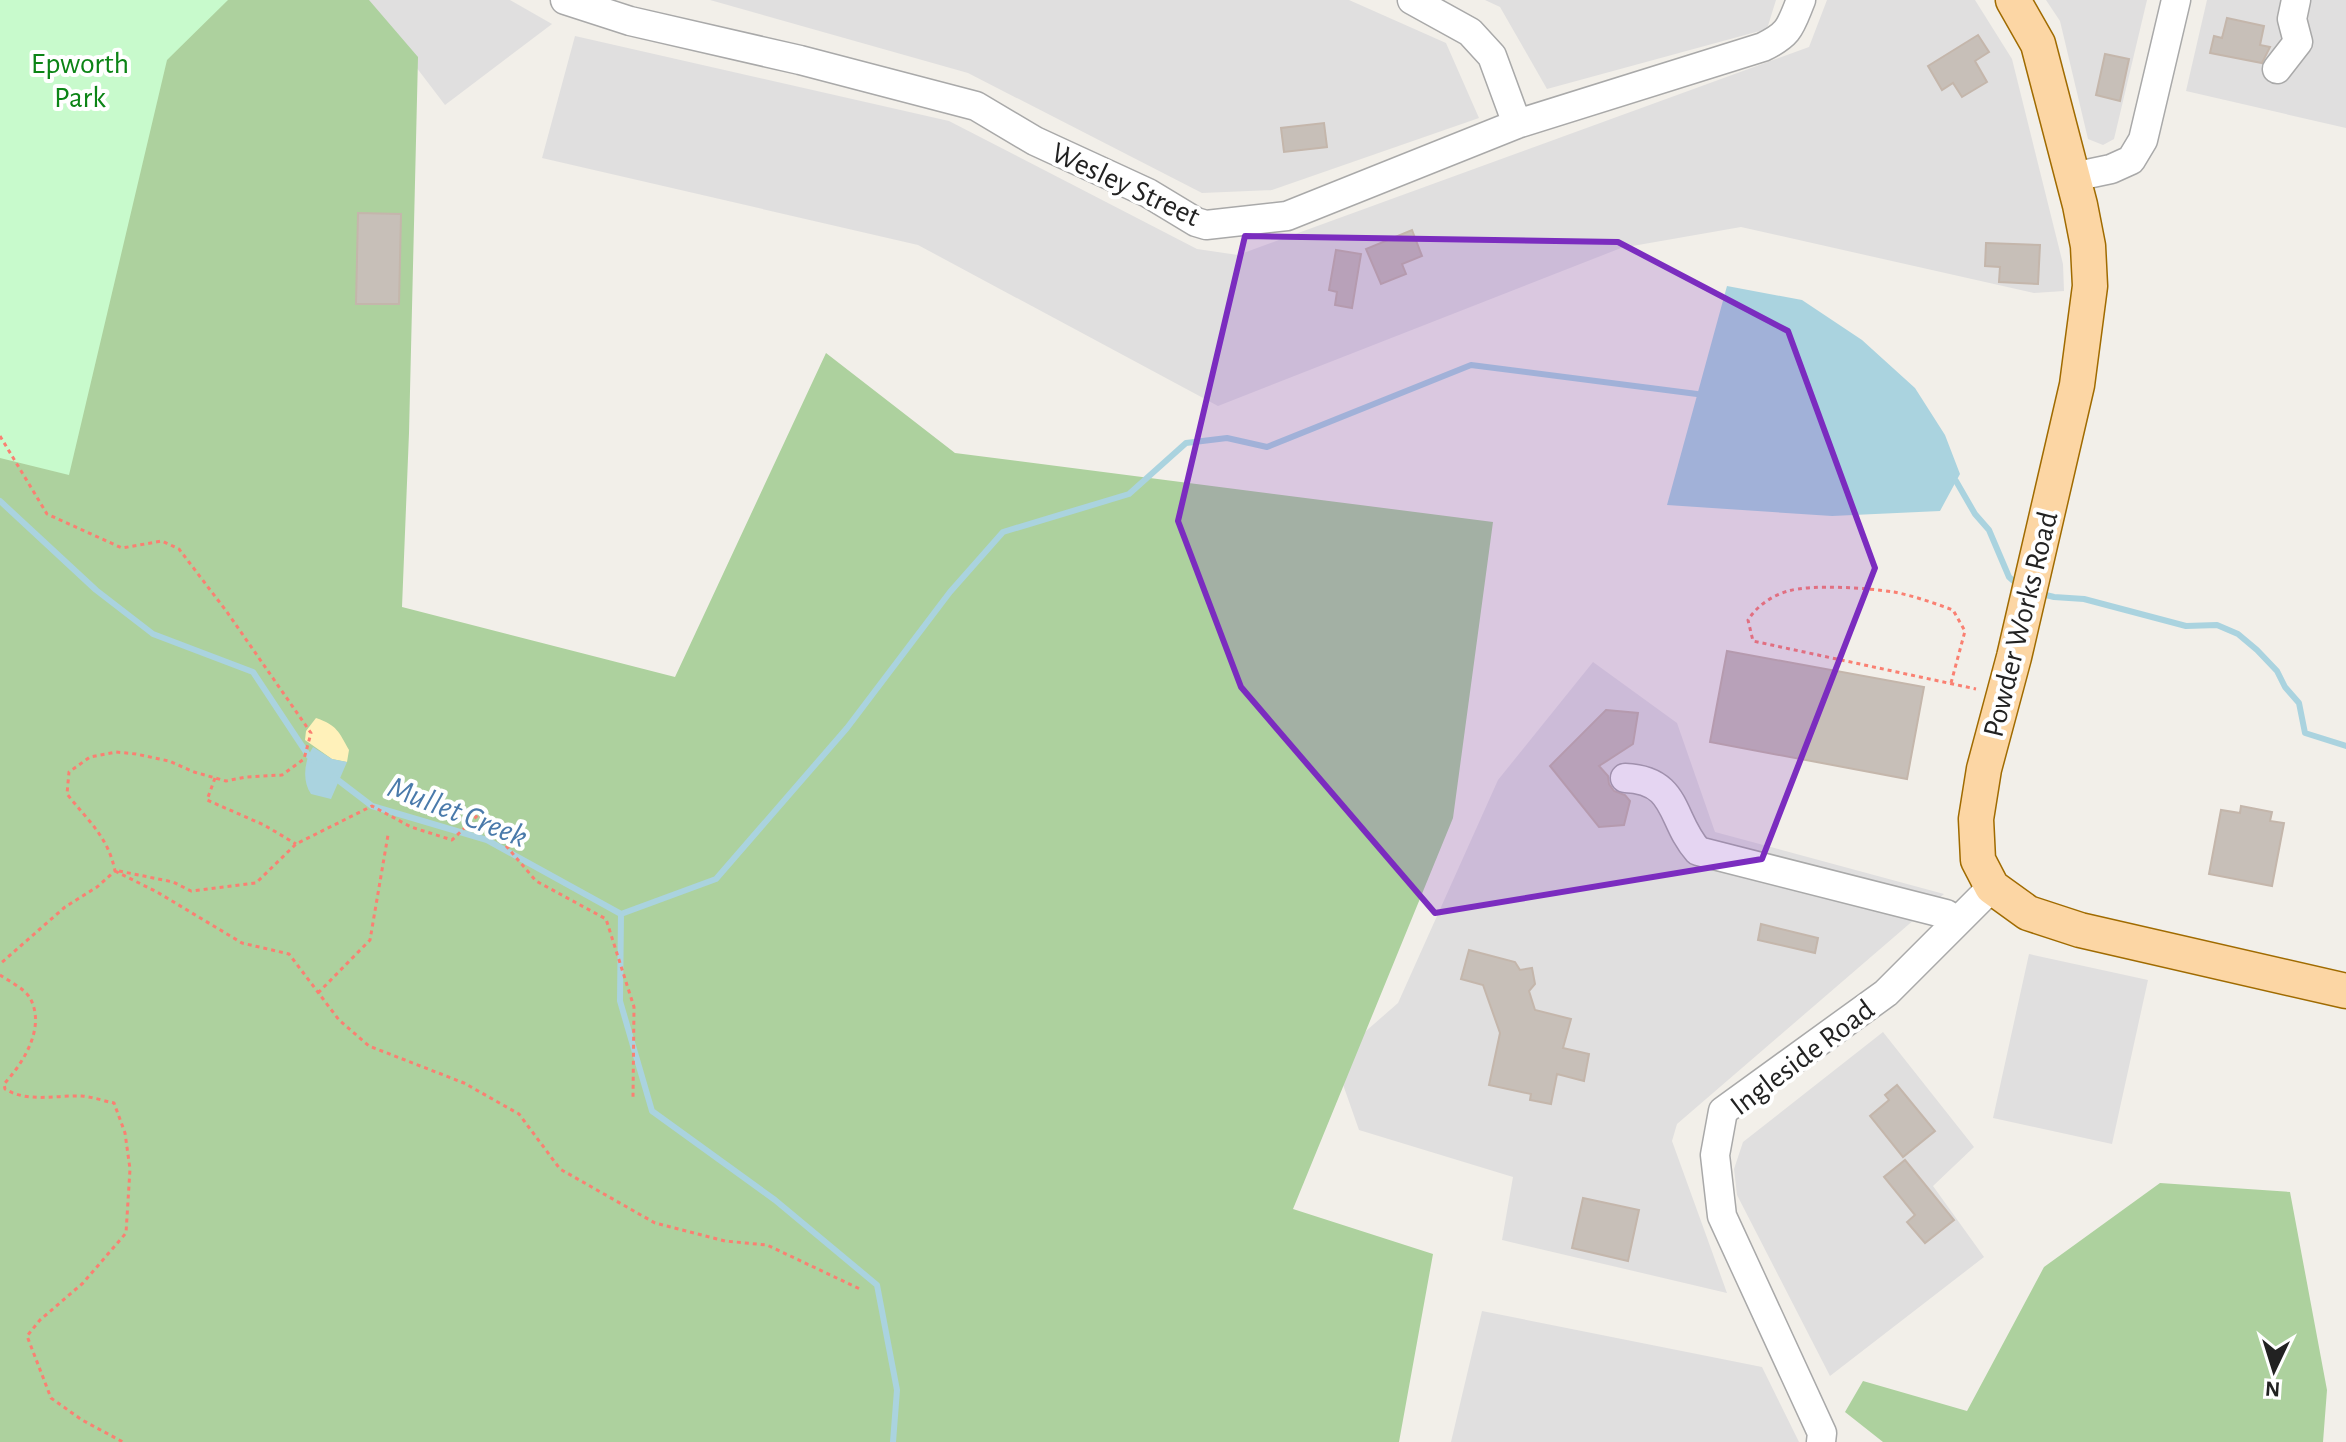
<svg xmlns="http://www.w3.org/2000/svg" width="2346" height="1442" font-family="'Alegreya Sans',sans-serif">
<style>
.residential{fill:#e0dfdf}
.forest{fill:#add19e}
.sand{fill:#fff1ba}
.park{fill:#c8facc}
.water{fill:#aad3df}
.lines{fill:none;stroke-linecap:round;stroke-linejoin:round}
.stream{stroke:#aad3df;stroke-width:6}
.building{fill:#c7bfb8;stroke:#c4b6ab;stroke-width:2}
.minor-casing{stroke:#a9a9a9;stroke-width:31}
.major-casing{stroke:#a06b00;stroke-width:37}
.path{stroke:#fa8072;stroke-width:3;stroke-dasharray:4 4;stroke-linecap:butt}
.minor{stroke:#fff;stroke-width:28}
.major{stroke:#fcd6a4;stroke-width:34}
.marked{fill:#7b2cbf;fill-opacity:0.2;stroke:#7b2cbf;stroke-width:6;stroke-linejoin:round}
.labels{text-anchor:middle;stroke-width:8;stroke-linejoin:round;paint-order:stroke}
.park-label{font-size:30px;fill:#0c8416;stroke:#fff}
.street-label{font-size:30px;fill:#222;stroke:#fff}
.water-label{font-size:32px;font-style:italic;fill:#4a7aab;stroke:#fff}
</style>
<rect width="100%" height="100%" fill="#f2efe9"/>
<path class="residential" d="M365,0H510L552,24L445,105Z
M710,0H1349L1446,43L1479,118L1272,190L1202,193L968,73Z
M1485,0H1776L1767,29L1547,89L1500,7Z
M1827,0H1975L2012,59L2063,264L2064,291L2034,293L1741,227L1621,248L1218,406L918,245L542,158L575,36L949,121L1197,249L1238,255L1809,47Z
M2046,0H2147L2114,139L2103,145L2088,139L2060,21Z
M2207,0H2346V128L2186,91Z
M1593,662L1677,723L1715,832L1944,894L1677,1124L1672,1141L1727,1293L1502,1240L1513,1177L1359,1130L1334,1059L1398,1003L1498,780Z
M2029,954L2148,980L2112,1144L1993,1118Z
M1883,1032L1974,1147L1933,1186L1984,1257L1830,1376L1737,1195L1734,1169L1743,1142Z
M1482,1311L1762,1367L1799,1442H1451Z"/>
<path class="forest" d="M0,0H369L418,57L409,433L402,607L675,677L826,353L955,453L1493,522L1453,818L1293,1209L1433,1254L1399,1442H0Z
M2160,1183L2290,1192L2327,1390L2323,1442H1883L1845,1412L1863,1381L1967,1411L2044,1267Z"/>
<path class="sand" d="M316,718C337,725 339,732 349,750L347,762L332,759L305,740L306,731Z"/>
<path class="park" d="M0,0H228L167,60L69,475L0,458Z"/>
<path class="water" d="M1727,286L1802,300L1862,340L1915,388L1945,435L1960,474L1940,511L1832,516L1667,505Z
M313,747L332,759L347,762L331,799L311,794C302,781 304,761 313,747Z"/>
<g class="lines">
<path class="stream" d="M1956,481L1975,514L1989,530L2009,577L2020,587
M0,501L96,590L153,634L253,672L308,755L313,760
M2038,593L2054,597L2084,599L2186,626L2217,625L2238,634L2257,650L2277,671L2285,687L2299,703L2305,733L2346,746
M334,777L372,806L487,840L621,914
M621,914L716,879L847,728L950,592L1003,532L1129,494L1186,443L1227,438L1267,447L1471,365L1697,394
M621,914L620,1001L652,1111L775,1200L877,1285L897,1390L893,1442"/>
</g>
<path class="building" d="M2227,18L2264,26L2260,45L2270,47L2262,63L2210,53L2214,36L2222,38Z
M1978,35L1989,52L1975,61L1987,82L1962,97L1953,83L1942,90L1928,66Z
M2105,54L2129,59L2120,101L2096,95Z
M1324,123L1327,147L1284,152L1281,128Z
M358,213L401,214L399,304H356Z
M1412,230L1422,256L1402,264L1406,274L1381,284L1366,249Z
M1986,243L2040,245L2038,284L1999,282L2000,267L1985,266Z
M1336,250L1361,254L1352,308L1335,305L1337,292L1329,290Z
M1727,651L1924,687L1907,779L1710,742Z
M1606,710L1638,713L1633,744L1599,766L1608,776L1609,784L1614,791L1625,795L1630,801L1624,825L1599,827L1550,766Z
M2241,806L2272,812L2270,821L2284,823L2272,886L2209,874L2221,810L2240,813Z
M1761,924L1818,938L1815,953L1758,940Z
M1469,950L1515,962L1520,970L1532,968L1535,984L1529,991L1535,1010L1571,1019L1563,1048L1589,1054L1584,1081L1557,1074L1551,1104L1530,1100L1531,1094L1489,1085L1500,1033L1483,985L1461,979Z
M1897,1085L1935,1131L1903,1157L1870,1116L1889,1100L1885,1095Z
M1905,1160L1954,1220L1925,1243L1907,1222L1915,1215L1884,1177Z
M1583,1198L1639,1210L1628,1261L1572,1248Z"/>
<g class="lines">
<defs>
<path id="minor" d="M565,0L630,21L800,60L976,106L1035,141L1148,193L1196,222L1206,225L1287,216L1517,124L1763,47C1790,34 1790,27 1801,0
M1412,0L1470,32L1492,56L1517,124
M2277,69L2298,42L2292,19L2296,0
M2073,177L2111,169L2131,160L2143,140L2176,0
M1625,778C1679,780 1670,820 1698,851L1946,914L1958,921
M1821,1442L1822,1433L1722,1216L1715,1155L1723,1111L1886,993L1992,887"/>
<path id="major" d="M2013,0L2038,44L2080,205L2088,246L2090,286L2077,385L2014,657L1984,769L1976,819L1978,860L1992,887L2028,913L2080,930L2346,991"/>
</defs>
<use href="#minor" class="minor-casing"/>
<use href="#major" class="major-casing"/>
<path class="path" d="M0,436L47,514L122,548L162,541L179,549L227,612L311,733L304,759L282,775L246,777L226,781L194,772L169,761L136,754L116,752L90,757L69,772L67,794C87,820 108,836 115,871L97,887L65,907L0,964
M1951,683L1965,631L1953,610C1934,603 1914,596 1894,592C1868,588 1812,584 1788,591C1771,596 1757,606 1748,620L1753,641L1976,689
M215,778L207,800L264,825L296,844
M115,871L157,892L242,943L289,954L339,1020L369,1046L464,1083L519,1114L560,1169L655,1223L725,1241L767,1245L860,1289
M119,871L173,882L191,891L256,883L296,844L372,806L411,827L452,840L479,814L536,881L606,919L634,1007L633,1098
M0,975C9,981 25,989 30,998C46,1027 24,1062 4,1084L5,1089C28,1103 56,1095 82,1096C93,1097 104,1101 114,1103L125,1133L130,1169L126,1233L83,1283L40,1320L27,1336L51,1398L82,1420L123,1442
M318,993L370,940L388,835"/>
<use href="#minor" class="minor"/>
<use href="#major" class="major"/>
</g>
<path class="marked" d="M1245,236L1618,242L1788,331L1875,568L1762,859L1435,913L1241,687L1178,521Z"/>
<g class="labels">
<g class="park-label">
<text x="80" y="73">Epworth<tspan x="80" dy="34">Park</tspan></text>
</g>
<g class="street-label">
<text transform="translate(1126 184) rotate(25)" y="10">Wesley Street</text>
<text transform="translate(2020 624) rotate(-76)" y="10">Powder Works Road</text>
<text transform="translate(1802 1057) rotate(-37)" y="10">Ingleside Road</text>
</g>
<g class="water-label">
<text transform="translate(458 811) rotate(21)" y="11">Mullet Creek</text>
</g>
</g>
<g transform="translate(2274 1370) rotate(184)" stroke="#ffffff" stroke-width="6" paint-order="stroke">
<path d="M0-6L14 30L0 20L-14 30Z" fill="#222222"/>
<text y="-12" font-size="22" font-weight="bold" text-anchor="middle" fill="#222222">N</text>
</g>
</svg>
